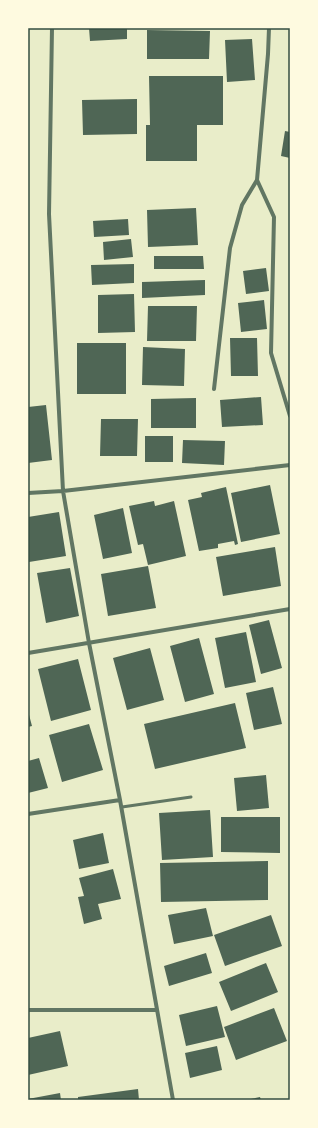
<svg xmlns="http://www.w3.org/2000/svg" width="318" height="1128" font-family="'Fira Sans',sans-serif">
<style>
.building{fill:#4f6655}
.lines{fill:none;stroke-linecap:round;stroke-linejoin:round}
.service{stroke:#617663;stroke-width:3}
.minor{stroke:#617663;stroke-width:4}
.neatline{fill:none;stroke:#344e41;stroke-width:1.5}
</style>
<rect width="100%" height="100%" fill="#e9edc9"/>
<path class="building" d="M89,28H127V39L90,41Z
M147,30L210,31L209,59H147Z
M252,39L255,80L227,82L225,40Z
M149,76H223V125H197V161H146V125H150Z
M137,99V134L83,135L82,100Z
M285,131L290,132V158L281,156Z
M196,208L198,245L148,247L147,210Z
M128,219L129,235L94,237L93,221Z
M131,239L133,257L104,260L103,242Z
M154,256H203L204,269H154Z
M134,264V283L92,285L91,265Z
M266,268L269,291L246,294L243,271Z
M205,280V295L142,298V282Z
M134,294L135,332L98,333V295Z
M264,300L267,329L241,332L238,303Z
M148,306H197L196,341H147Z
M230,338H257L258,376H231Z
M77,343H126V394H77Z
M143,347L185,349L184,386L142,385Z
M261,397L263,425L222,427L220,400Z
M196,398V428H151V399Z
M46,405L52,460L28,463V407Z
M101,419H138L137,456H100Z
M145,436H173V462H145Z
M183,440L225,441L224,465L182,463Z
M270,485L280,534L241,542L231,493Z
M226,487L238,544L235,545L234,541L218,544V548L199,551L188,500L202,497L201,493Z
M154,501L155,506L174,501L186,556L148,565L143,544L138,545L129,506Z
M123,508L132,553L103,559L94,515Z
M59,512L66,556L29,562L28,517Z
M275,547L281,586L223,596L216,557Z
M148,566L156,608L108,616L101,574Z
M70,568L79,616L46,623L37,573Z
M269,620L282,668L261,674L249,625Z
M246,632L256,682L225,688L215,638Z
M199,638L214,694L185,702L170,646Z
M150,648L164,700L127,710L113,658Z
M78,659L91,710L51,721L38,669Z
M273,687L282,724L254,730L246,693Z
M235,703L246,748L155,769L144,724Z
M28,711L32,726L28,727Z
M89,724L103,770L62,782L49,735Z
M39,758L48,788L28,793V761Z
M266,775L269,808L237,811L234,778Z
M210,810L213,857L162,860L159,813Z
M221,817H280V853L221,852Z
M103,833L109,863L79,869L73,840Z
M268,861V900L161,902L160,863Z
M113,869L121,899L98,904L102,919L84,924L78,897L84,896L79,878Z
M206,908L213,936L174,944L168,915Z
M271,915L282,946L225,966L214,935Z
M206,953L212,973L169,986L164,966Z
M266,963L278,992L231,1011L219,982Z
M217,1006L225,1037L186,1046L179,1015Z
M274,1008L287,1041L236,1060L224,1027Z
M60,1031L68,1066L28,1075V1038Z
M217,1046L222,1070L190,1078L185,1053Z
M138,1089L139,1100H78V1097Z
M60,1093L61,1100H28V1099Z
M260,1097L261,1100H251V1099Z"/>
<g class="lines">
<path class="service" d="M122,807L191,797"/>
<path class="minor" d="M52,28L49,214L63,491L89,643L120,800L173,1100
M269,28L268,54L257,180L274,217L271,353L290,416
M214,389L230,248L242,205L257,180
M28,493L63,491L290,465
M28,653L290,609
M28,814L120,800
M28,1010H157"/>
</g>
<rect width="318" height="1128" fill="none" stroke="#fefae0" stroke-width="58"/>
<rect x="29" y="29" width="260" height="1070" class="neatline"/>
</svg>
